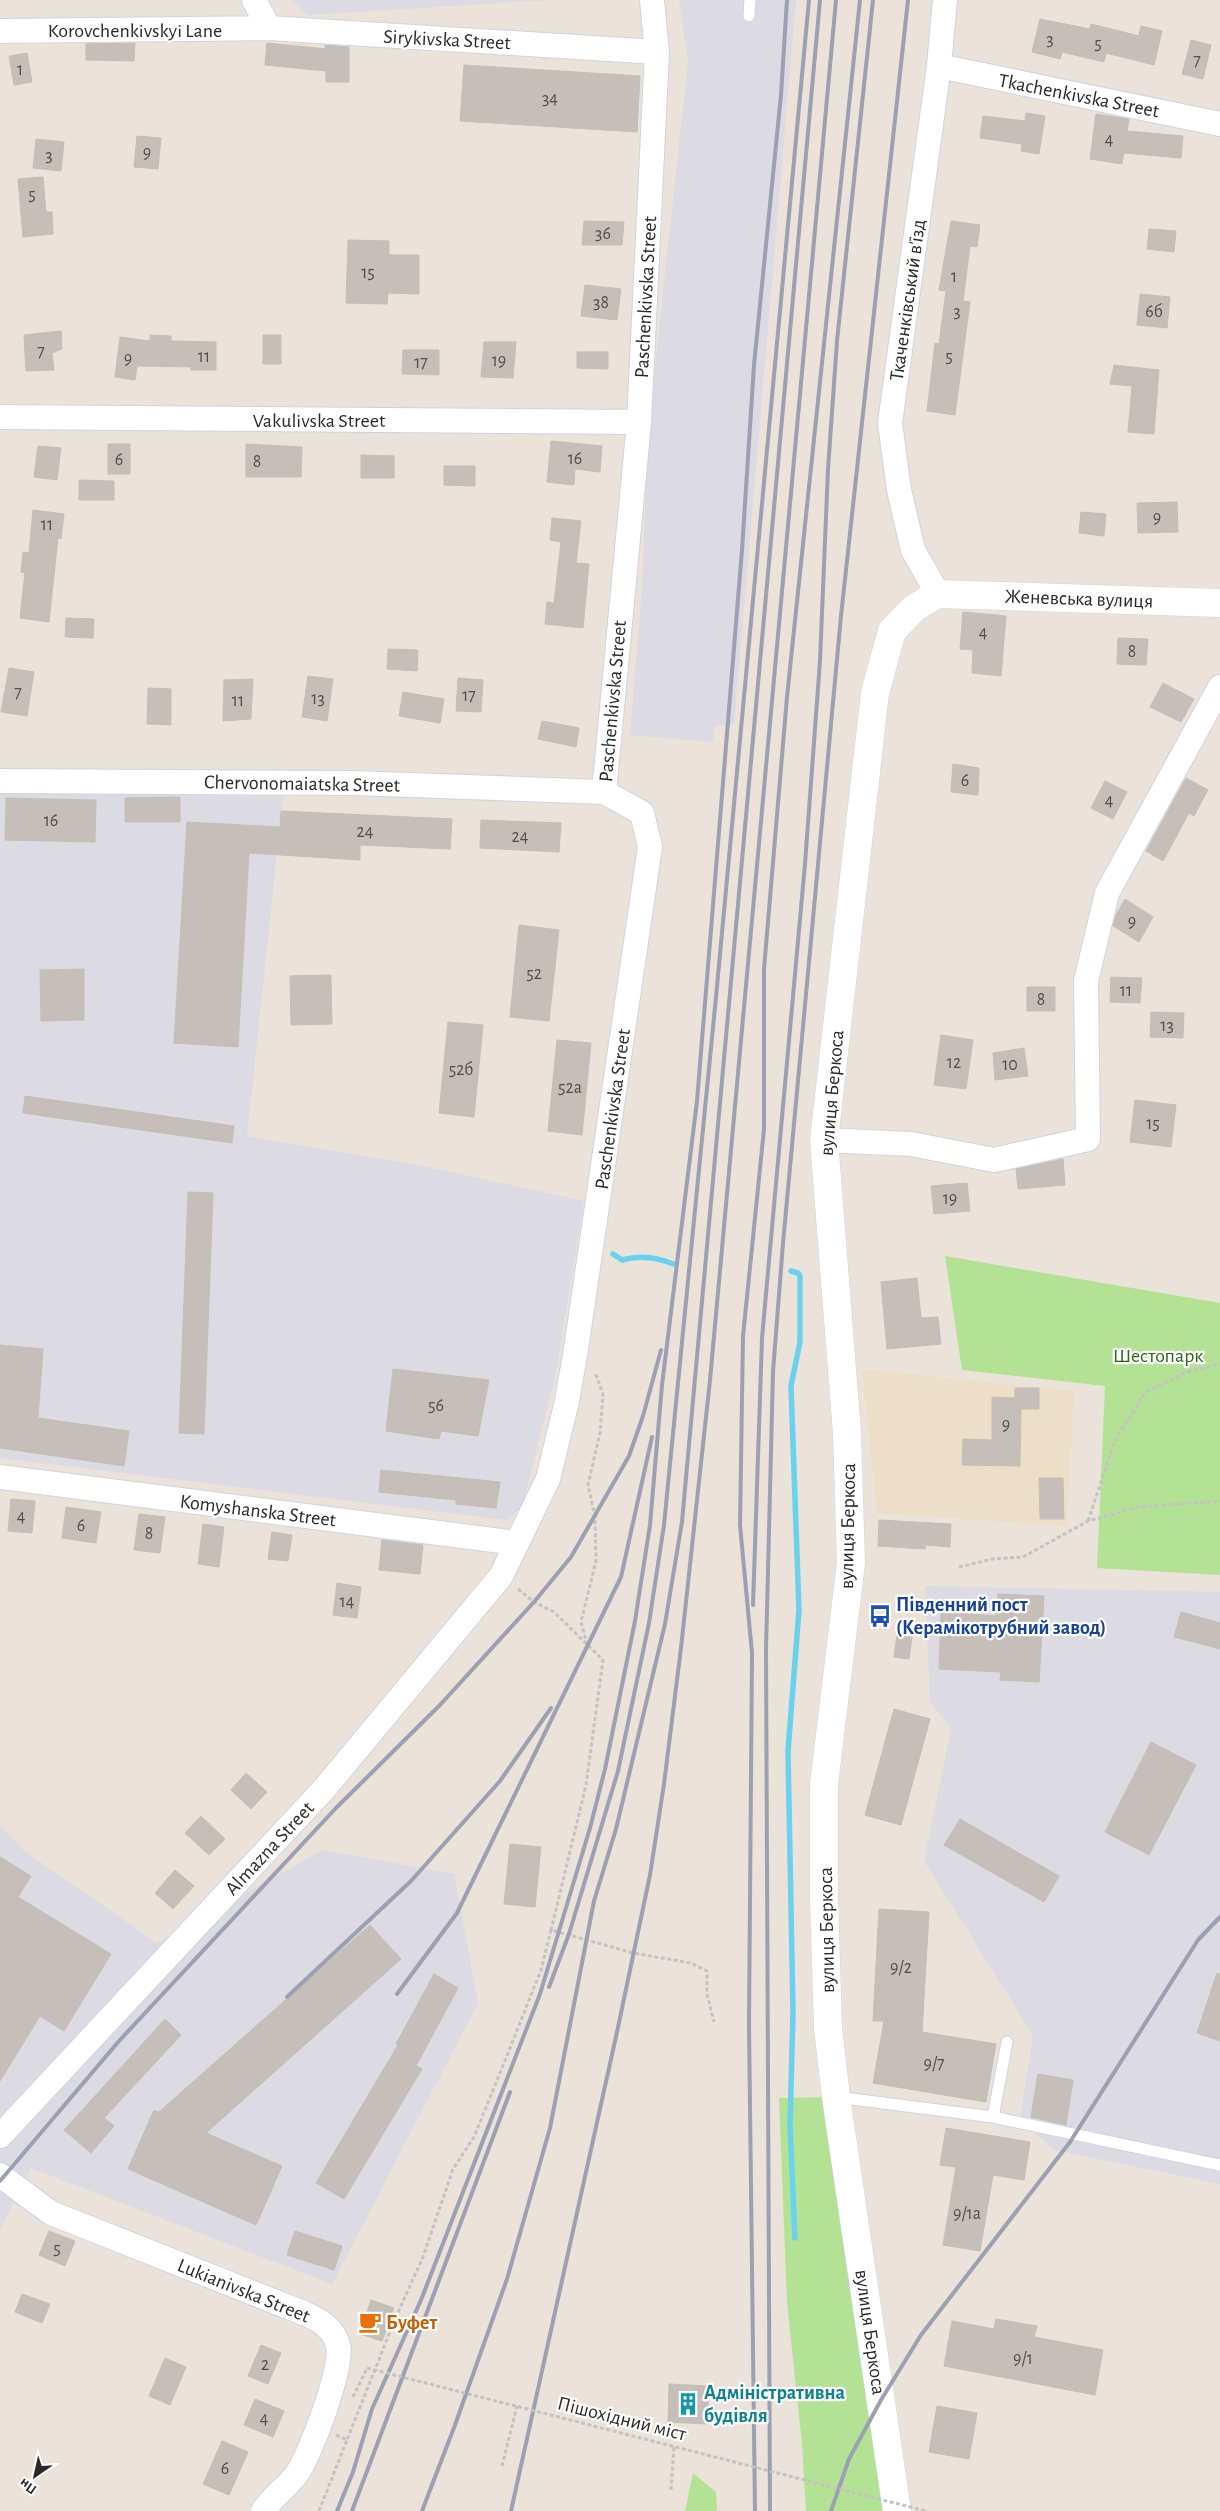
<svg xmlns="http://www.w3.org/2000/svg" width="1220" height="2511" font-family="'Alegreya Sans',sans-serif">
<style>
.industrial{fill:#dcdae2}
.education{fill:#eddfc7}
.green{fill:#b3e294}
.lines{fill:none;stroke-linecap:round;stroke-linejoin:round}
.stream{stroke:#6ad2ef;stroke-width:5.5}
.building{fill:#c6bfb9;stroke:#c5beb3}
.lane-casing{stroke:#ced3e1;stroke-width:13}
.street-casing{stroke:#ced3e1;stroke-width:26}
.secondary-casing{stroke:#ced3e1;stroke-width:29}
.path{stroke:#c3c3c3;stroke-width:3;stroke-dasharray:4 2.5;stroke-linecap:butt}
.lane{stroke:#fff;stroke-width:11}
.street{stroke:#fff;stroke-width:24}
.secondary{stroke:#fff;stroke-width:28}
.rail{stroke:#9ca0b2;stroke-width:4}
.path-bridge{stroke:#c3c3c3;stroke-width:3;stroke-dasharray:4 2.5;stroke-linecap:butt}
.labels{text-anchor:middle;stroke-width:4.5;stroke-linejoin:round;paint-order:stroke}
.number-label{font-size:18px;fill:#504e4c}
.street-label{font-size:20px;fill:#282828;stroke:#fff}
.park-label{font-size:20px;fill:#2c6419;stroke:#fff}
.transit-label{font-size:20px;font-weight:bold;fill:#164399;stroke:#fff;text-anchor:start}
.food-label{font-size:20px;font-weight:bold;fill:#c56008;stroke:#fff;text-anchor:start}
.culture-label{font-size:20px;font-weight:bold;fill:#0d838f;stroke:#fff;text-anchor:start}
</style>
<rect width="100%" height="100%" fill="#ebe2d9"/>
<path class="industrial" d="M292,0H549L308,15Z
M679,0H796L734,725H715L713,742L630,735L642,590L648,431L688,62Z
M0,792L283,797L247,1136L418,1165L584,1201L555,1378L522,1507L506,1520L0,1458Z
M925,1586L1220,1592V2184L1054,2150L1020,2120L1033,2035L924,1861L951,1729L930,1701Z
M0,1826L23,1850L157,1943L323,1850L454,1874L478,2003L332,2284L31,2168L0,2230Z"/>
<path class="education" d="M862,1369L1074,1391L1067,1526L877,1513Z"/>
<path class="green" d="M945,1256L1220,1303V1575L1097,1568L1105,1386L962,1370Z
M836,2097L900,2511H806L802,2444L787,2302L779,2098Z
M693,2473L716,2492L717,2511H685Z"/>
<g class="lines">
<path class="stream" d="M613,1254L622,1260C640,1255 656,1257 673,1264
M791,1271L798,1273L800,1276V1342L791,1386L799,1610L788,1751L793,2012L790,2126L795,2238"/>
</g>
<path class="building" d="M1040,19L1090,29L1091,24L1139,36L1141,26L1162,31L1154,65L1106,53L1104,62L1062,52L1060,59L1032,52Z
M1191,40L1211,45L1203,79L1182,74Z
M135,43L134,61L86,60V44Z
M267,43L326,49L325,45L349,47V82H326V71L265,65Z
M27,53L32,82L14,85L9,56Z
M464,65L640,76L637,132L460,121Z
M1026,113L1045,116L1039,154L1021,151L1022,144L980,138L983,116L1025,121Z
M1096,114L1129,119L1127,131L1183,136L1181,158L1124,153L1122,164L1090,159Z
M137,136L161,138L158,169L134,167Z
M36,139L64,142L61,171L33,168Z
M43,177L46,212H52L53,234L23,237L18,179Z
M584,221L624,222L622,245H582Z
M951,221L980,225L977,247L970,246L963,301L970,302L955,415L927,411L935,343L939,344L946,291L939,290Z
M1149,229L1176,231L1174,252L1147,249Z
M348,240L389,241V255H419V294L388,293L387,304L346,303Z
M585,285L621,289L617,320L581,316Z
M1140,294L1170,297L1167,328L1137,325Z
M61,331L62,349L52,353L54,370L26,371L24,335Z
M150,335L171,336V341L216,342V370H191V367L137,366L135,380L115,377L120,337L150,341Z
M263,335H281V364H263Z
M484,342H516L513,378L481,377Z
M403,350H439V375L402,374Z
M577,352H608V369L577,368Z
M1114,365L1159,370L1154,434L1128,432L1132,386L1110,384Z
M551,441L602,446L600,472L575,469L574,485L547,482Z
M108,444H130V474H108Z
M246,444L302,447L301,477H246Z
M38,446L61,448L57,480L34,477Z
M361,455L394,456V478H361Z
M444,466H475V486L444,485Z
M79,480L114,481V500H79Z
M1177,502L1178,532L1138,533L1137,503Z
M33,510L64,514L61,539L58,538L49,622L20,618L25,573L21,572L23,552L29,553Z
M1081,512L1106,514L1104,536L1079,533Z
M552,518L581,521L576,563L589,564L583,628L545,624L547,602L554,603L561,542L550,540Z
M963,612L1006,616L1001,676L972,673L973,650L960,649Z
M66,618L94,619L93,638L65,637Z
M1118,638L1148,639L1146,665L1117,664Z
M388,649L418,650L417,671L387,669Z
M9,668L34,672L27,716L1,712Z
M308,676L333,679L327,721L302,717Z
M458,678L483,680L481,712L456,711Z
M253,679L251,719L223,721L224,680Z
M1163,683L1194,699L1181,722L1150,707Z
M148,688L171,689V725L147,724Z
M403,692L444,699L440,723L399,716Z
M542,721L579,728L576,747L538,739Z
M953,764L979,768L978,795L951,792Z
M1186,778L1208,790L1194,816L1189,813L1163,861L1146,851Z
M1105,781L1127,792L1113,819L1091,808Z
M180,797V822H125V798Z
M6,798L96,800L95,842L5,840Z
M281,811L452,819L450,849L360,845V860L249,853L238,1047L174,1043L187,822L280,827Z
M481,820L561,823L559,852L480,848Z
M1125,899L1153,917L1139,942L1113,926L1116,915Z
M519,925L559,930L549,1021L510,1017Z
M84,969V1020L41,1021L40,970Z
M331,975L332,1024L291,1025L290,976Z
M1111,977L1142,978L1140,1003L1110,1002Z
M1027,987H1055V1011H1027Z
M1151,1012L1184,1013L1183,1038L1150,1037Z
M448,1022L483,1025L474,1117L439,1113Z
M941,1035L973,1040L966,1089L934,1085Z
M557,1040L591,1043L582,1135L548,1131Z
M1024,1048L1028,1076L995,1080L993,1053Z
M25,1096L234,1126L232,1143L23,1113Z
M1135,1100L1176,1105L1171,1147L1130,1142Z
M1063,1159L1065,1185L1018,1189L1016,1169Z
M967,1183L970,1211L934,1214L931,1186Z
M188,1192L213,1193L204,1434L179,1433Z
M917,1278L921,1318L938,1317L941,1344L887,1349L881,1282Z
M0,1345L43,1349L38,1418L129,1431L124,1466L0,1448Z
M393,1369L489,1380L478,1436L441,1431L439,1439L386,1431Z
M1015,1388H1039V1409H1021L1020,1466L962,1465L963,1439L992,1440V1397L1015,1398Z
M381,1470L500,1482L496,1508L456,1504V1500L379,1492Z
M1039,1478H1063L1064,1519H1040Z
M11,1499L35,1501L32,1533L8,1531Z
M66,1507L101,1512L96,1543L62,1538Z
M139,1514L165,1517L160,1553L134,1550Z
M879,1520L951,1524L950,1547L926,1545L925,1549L878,1546Z
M203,1524L224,1527L219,1567L198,1564Z
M272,1532L292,1535L288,1561L268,1559Z
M382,1540L423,1545L420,1574L379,1570Z
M337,1583L361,1587L357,1618L333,1615Z
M998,1594L1044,1596L1039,1682L1000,1680L1001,1672L939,1669L941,1612L996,1616Z
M1181,1612L1220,1623V1649L1174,1637Z
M897,1635L912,1637L909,1659L894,1657Z
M894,1709L930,1719L901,1825L865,1815Z
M1151,1742L1196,1765L1149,1855L1105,1832Z
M246,1773L267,1792L251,1809L231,1790Z
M201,1816L225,1839L209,1855L185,1833Z
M960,1819L1059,1876L1044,1902L944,1845Z
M510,1844L541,1847L535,1907L504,1904Z
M0,1857L31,1876L18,1897L111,1954L64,2031L40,2016L0,2081Z
M175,1870L194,1886L173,1909L155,1893Z
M879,1909L929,1912L922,2032L996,2044L986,2102L873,2083L884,2021H873Z
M370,1925L401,1959L206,2133L282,2166L256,2225L128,2169L154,2110L159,2112Z
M1217,1973L1220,1974V2041L1197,2033Z
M434,1974L458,1988L416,2066L422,2069L344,2199L316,2183L398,2045L396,2044Z
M165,2019L181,2035L104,2118L114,2126L91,2153L64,2130Z
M1038,2074L1073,2080L1066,2125L1031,2117Z
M946,2128L1030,2142L1024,2180L993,2175L980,2251L943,2245L956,2167L940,2165Z
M49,2231L75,2241L65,2266L39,2255Z
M295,2231L342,2246L334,2270L287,2255Z
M22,2294L50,2304L42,2323L15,2312Z
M371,2300L394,2308L382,2341L360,2334Z
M996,2319L1037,2326L1034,2337L1103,2350L1095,2395L944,2366L952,2321L994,2329Z
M261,2345L281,2353L268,2384L248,2376Z
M165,2358L186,2367L170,2405L149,2396Z
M669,2384L709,2386L707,2424L668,2422Z
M255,2399L284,2411L273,2437L244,2425Z
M937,2406L977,2413L969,2459L929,2452Z
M222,2441L248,2452L229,2495L203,2484Z"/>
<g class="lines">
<defs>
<path id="lane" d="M749,16L750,0
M836,2097L993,2117L1220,2165
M993,2117L1007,2042"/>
<path id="street" d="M254,0L269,28L657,52
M0,31L269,28
M939,66L1220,124
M0,417L639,422
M938,594L913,550L899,490L890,423L939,66L945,0
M0,781L354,783L604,792
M824,1140L911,1144L994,1160L1088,1139L1086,981L1107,893L1220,687
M0,1477L517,1543
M0,2136L324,1789L501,1576L548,1479L567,1401L576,1349L650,847L642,813L604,792L639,422L657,52L652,0
M0,2175L51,2213L306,2314C321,2321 333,2328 338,2345C344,2365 310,2457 296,2475C286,2488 272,2497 263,2511"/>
<path id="secondary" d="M897,2511L836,2097L828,2028L824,1899V1784L851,1563L847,1433L824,1140L875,693L892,631L914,608L938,594L1220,603"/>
</defs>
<use href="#lane" class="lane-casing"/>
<use href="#street" class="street-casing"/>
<use href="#secondary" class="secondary-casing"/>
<path class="path" d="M1088,1521L1115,1440L1146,1392L1187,1372L1220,1364
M959,1567L993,1559L1023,1557L1088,1521L1138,1507L1220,1501
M518,1589L534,1602L554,1612L603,1660L586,1785L551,1930
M587,1645L581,1622L596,1561L595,1516L588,1485L600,1433L603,1394L595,1372
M353,2397L367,2368
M336,2435L347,2440L395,2319L423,2257L453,2169L474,2137L504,2063L541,1970L551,1930L633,1953L691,1963L707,1971V1994L714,2022
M502,2466L517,2406
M671,2490L674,2446
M319,2511L347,2440"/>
<use href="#lane" class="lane"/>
<use href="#street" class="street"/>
<use href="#secondary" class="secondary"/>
<path class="rail" d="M753,1605L762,1338L805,864L820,661L828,469L837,341L873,0
M549,1987L569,1934L618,1771L649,1623L664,1525L716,997L809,0
M397,1994L457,1913L621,1577L652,1437
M287,1997L411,1881L500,1781L551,1708
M0,2181L119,2041L336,1808L440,1705L534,1602L571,1557L629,1456L643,1416L661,1350
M337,2511L353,2472L372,2409L421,2300L540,1994L590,1828L605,1769L635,1621L650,1525L662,1385L697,1101L742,550L754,365L781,95L787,0
M352,2511L510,2092
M422,2511L455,2425L507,2279L550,2128L594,1901L616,1829L665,1624L682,1522L820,0
M511,2511L617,2032L650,1875L664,1784L681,1648L710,1380L836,0
M755,2511L749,2025L752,1653L740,1525L743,1336L764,1129V969L787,697L860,0
M770,2511L766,1650L773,1372L783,1243L841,616L908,0
M831,2511L849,2459L881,2400L921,2335L1070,2142L1198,1940L1220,1917"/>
<path class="path-bridge" d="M367,2368L926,2511"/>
</g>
<defs>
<symbol id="bus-bare" viewBox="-9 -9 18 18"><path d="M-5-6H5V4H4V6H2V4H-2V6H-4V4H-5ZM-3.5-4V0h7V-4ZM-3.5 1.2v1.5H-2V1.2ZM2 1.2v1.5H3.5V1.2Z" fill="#1a4fb4" stroke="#fff" stroke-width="2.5" paint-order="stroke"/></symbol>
<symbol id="cafe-bare" viewBox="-9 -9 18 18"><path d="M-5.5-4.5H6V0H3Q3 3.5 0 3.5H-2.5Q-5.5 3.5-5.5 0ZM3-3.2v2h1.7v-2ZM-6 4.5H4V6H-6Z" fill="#e8710a" stroke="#fff" stroke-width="2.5" paint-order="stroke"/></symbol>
<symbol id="building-bare" viewBox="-9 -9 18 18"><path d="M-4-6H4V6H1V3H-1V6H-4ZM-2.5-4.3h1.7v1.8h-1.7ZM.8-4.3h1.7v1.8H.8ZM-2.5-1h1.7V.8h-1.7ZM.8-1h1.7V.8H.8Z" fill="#0f9aa8" stroke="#fff" stroke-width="2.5" paint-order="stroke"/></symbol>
</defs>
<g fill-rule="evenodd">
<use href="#bus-bare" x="864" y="1600" width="32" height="32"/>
<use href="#cafe-bare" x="354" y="2306" width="32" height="32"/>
<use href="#building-bare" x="672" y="2388" width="32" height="32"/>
</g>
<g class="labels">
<g class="number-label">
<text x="1050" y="45">3</text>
<text x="1098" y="49">5</text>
<text x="1197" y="66">7</text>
<text x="20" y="75">1</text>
<text x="550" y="104">34</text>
<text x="1109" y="145">4</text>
<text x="147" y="158">9</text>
<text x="49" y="161">3</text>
<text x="32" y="200">5</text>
<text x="603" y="239">36</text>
<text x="368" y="278">15</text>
<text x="954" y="282">1</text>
<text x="601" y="308">38</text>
<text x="957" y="317">3</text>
<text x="1154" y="317">6б</text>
<text x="41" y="357">7</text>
<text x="204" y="362">11</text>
<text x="949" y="362">5</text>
<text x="128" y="364">9</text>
<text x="499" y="366">19</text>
<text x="421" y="368">17</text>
<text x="575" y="464">16</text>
<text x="119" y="465">6</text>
<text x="257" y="467">8</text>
<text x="1157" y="523">9</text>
<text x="47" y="530">11</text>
<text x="983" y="638">4</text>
<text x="1132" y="657">8</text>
<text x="18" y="698">7</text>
<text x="469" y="701">17</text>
<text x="318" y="704">13</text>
<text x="238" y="706">11</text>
<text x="965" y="786">6</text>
<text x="1109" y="806">4</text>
<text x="51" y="826">16</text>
<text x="365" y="837">24</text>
<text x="520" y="842">24</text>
<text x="1132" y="927">9</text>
<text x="534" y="979">52</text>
<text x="1126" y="996">11</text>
<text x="1041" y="1005">8</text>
<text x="1167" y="1031">13</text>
<text x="954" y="1068">12</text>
<text x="1010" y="1070">10</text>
<text x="461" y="1075">52б</text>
<text x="570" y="1093">52а</text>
<text x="1153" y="1129">15</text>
<text x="950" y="1204">19</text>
<text x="436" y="1411">56</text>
<text x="1006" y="1430">9</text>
<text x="21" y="1522">4</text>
<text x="81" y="1531">6</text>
<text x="149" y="1539">8</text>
<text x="347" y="1607">14</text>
<text x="901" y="1973">9/2</text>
<text x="934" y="2069">9/7</text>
<text x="967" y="2219">9/1а</text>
<text x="57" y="2254">5</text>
<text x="1023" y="2364">9/1</text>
<text x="265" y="2370">2</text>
<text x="264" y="2424">4</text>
<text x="225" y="2474">6</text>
</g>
<g class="street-label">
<text x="135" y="37">Korovchenkivskyi Lane</text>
<text transform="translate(447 39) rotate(3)" y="7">Sirykivska Street</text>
<text transform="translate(1079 95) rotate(11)" y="7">Tkachenkivska Street</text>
<text transform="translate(645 297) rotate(-87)" y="7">Paschenkivska Street</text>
<text transform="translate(907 300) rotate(-82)" y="7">Ткаченківський в'їзд</text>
<text x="319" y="427">Vakulivska Street</text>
<text transform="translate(1079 598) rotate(2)" y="7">Женевська вулиця</text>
<text transform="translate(612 701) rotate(-85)" y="7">Paschenkivska Street</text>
<text transform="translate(302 783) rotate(1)" y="7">Chervonomaiatska Street</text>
<text transform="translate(831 1093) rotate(-85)" y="7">вулиця Беркоса</text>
<text transform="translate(612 1109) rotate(-82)" y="7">Paschenkivska Street</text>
<text transform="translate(258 1510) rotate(7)" y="7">Komyshanska Street</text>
<text transform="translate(847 1526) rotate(-89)" y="7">вулиця Беркоса</text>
<text transform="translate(269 1848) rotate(-47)" y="7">Almazna Street</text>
<text transform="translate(826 1930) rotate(-91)" y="7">вулиця Беркоса</text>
<text transform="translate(244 2290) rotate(22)" y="7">Lukianivska Street</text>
<text transform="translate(871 2332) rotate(82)" y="7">вулиця Беркоса</text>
<text transform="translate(622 2418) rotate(14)" y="7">Пішохідний міст</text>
</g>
<g class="park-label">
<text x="1158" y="1362">Шестопарк</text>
</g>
<g class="transit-label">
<text x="896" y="1611">Південний пост<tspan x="896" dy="23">(Керамікотрубний завод)</tspan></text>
</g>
<g class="food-label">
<text x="386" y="2329">Буфет</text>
</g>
<g class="culture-label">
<text x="704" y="2399">Адміністративна<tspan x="704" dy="23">будівля</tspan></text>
</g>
</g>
<g transform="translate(35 2476) rotate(214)" stroke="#ffffff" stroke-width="4" paint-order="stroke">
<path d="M0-4L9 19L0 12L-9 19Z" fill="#282828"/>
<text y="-8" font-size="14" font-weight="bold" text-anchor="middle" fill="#282828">Пн</text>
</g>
</svg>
